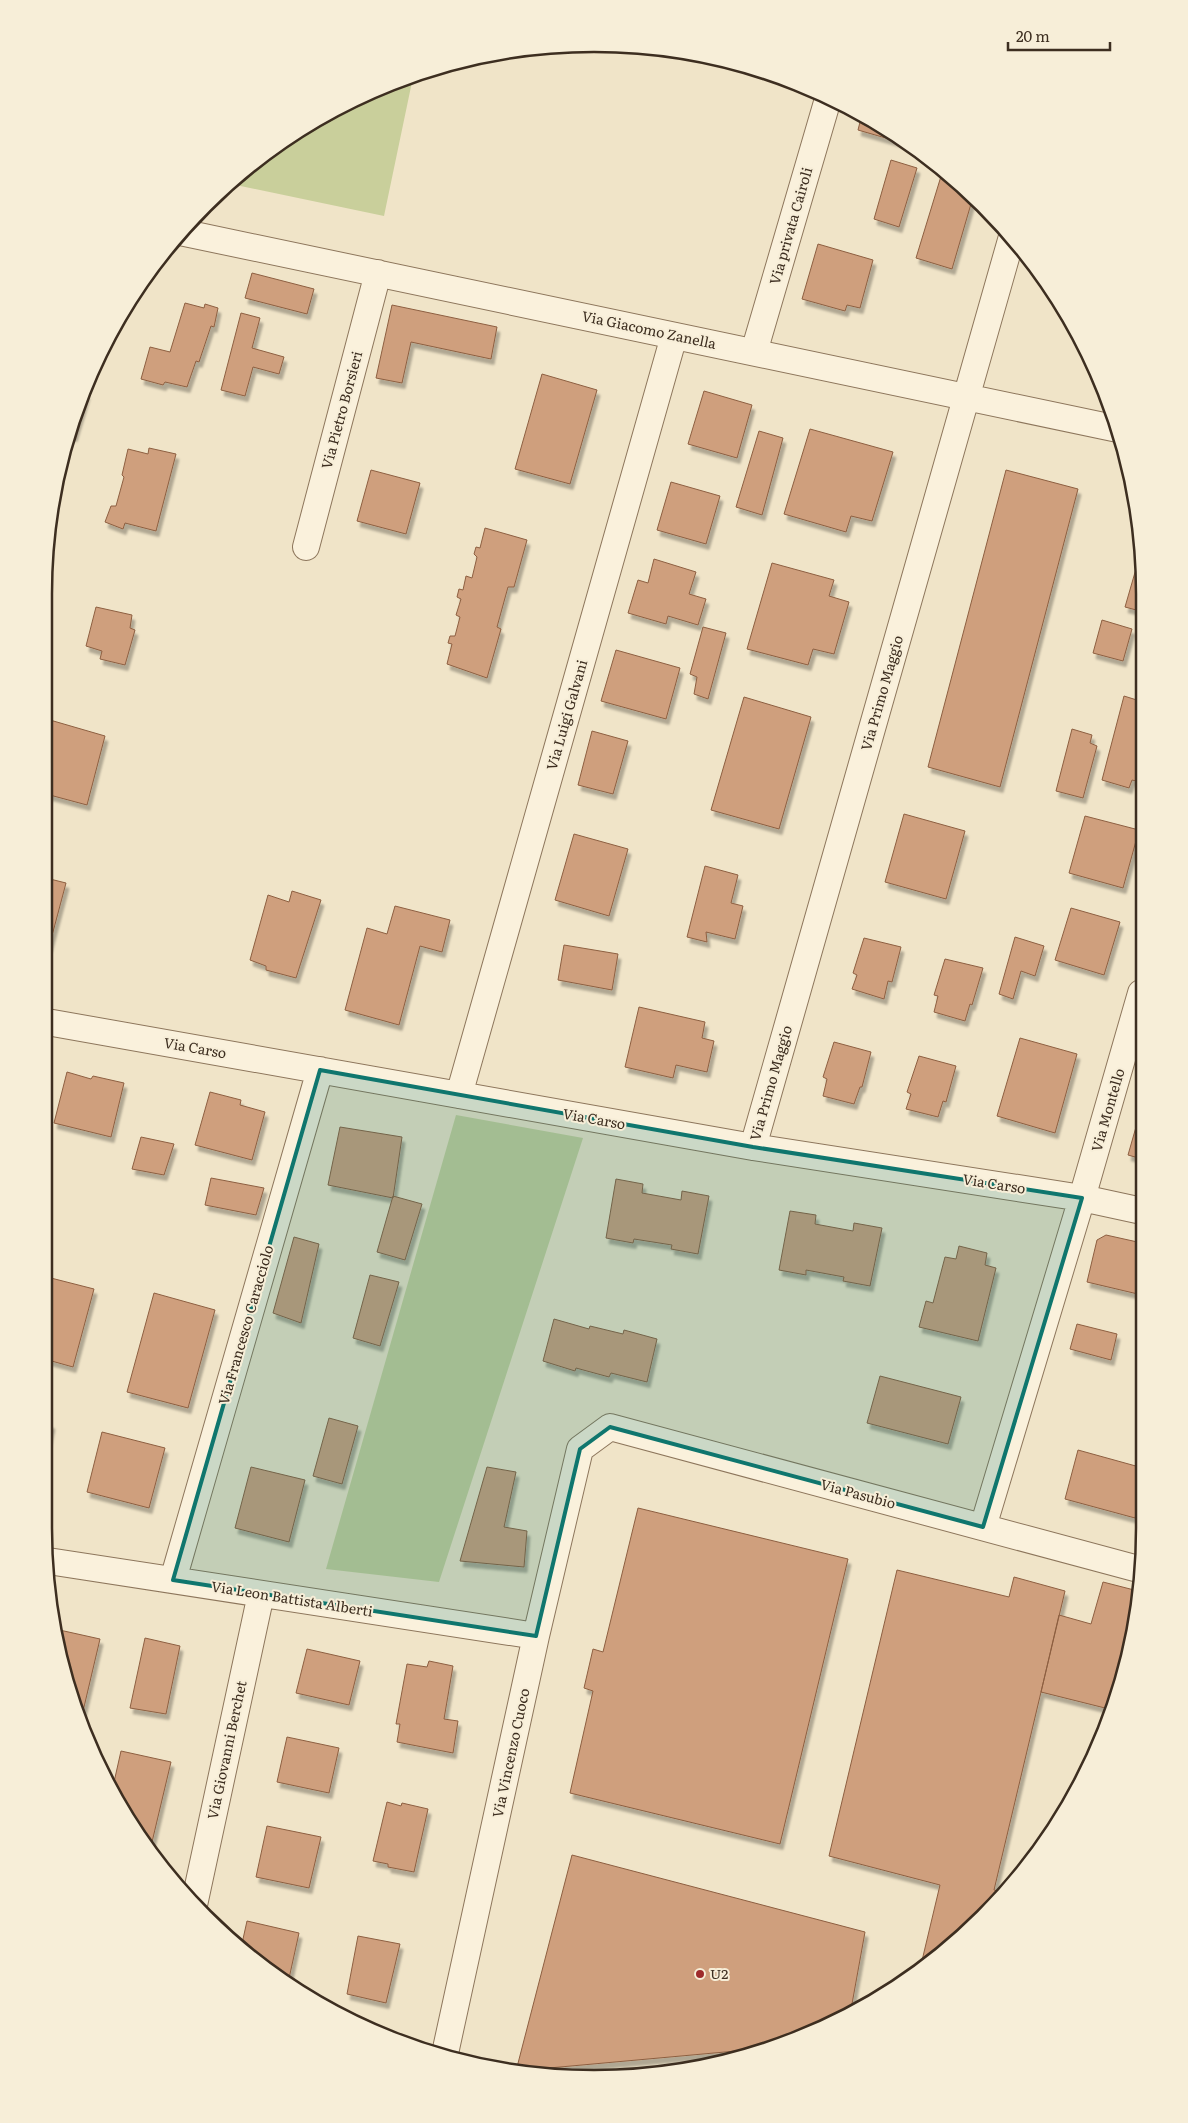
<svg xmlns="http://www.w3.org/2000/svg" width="1188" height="2123" font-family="Literata,serif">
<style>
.green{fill:#c9cf9b}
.building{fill:#cf9f7d;stroke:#8d5f41;filter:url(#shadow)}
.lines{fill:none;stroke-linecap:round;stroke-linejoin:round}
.street-casing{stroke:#8d765c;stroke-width:28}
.street{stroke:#faf1dc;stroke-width:26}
.marked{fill:#0f766e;fill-opacity:0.2;stroke:#0f766e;stroke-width:4;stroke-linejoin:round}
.poi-dot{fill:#9e2a2b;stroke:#f7eed8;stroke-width:2}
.labels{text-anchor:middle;stroke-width:4;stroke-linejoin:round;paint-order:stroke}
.street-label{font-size:14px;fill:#3d2e20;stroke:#f7eed8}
.poi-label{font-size:14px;fill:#3d2e20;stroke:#f7eed8;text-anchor:start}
.rim{fill:none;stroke:#3d2e20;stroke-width:2.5}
</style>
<defs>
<filter id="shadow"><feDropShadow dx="3" dy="5.5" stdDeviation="1" flood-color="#0004"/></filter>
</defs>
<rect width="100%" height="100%" fill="#f0e4c8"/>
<path class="green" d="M413,77L384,216L231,184L259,157L351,100Z
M456,1115L583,1138L439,1582L326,1569Z"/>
<path class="building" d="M862,114L869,118L903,143L858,130Z
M891,160L917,168L899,227L874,219Z
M942,173L973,197L952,269L916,258Z
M818,244L873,260L860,308L847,305L845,311L802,299Z
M252,273L314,289L307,314L245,298Z
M185,303L204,308L205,304L218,308L214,327L211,326L199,362L196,361L187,387L165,382L163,385L141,379L150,347L170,352Z
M392,305L497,327L491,359L411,342L402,383L376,378Z
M241,313L260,318L252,348L284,357L279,374L253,367L245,396L221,390Z
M542,374L597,390L570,484L515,469Z
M704,391L752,405L737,458L688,444Z
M87,393L74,436L69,435Z
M810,429L893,452L872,521L851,516L846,532L784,514Z
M759,431L783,438L762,515L736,507Z
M149,448L176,454L156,531L125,523L123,529L105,522L111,506H116L124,477L122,475L128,449L148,454Z
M371,470L420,483L406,534L357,521Z
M1006,470L1078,489L1000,787L928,767Z
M671,482L720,496L706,544L657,530Z
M485,528L527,540L514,587H508L497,627L501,629L487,678L447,664L452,644L448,643L450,636H455L460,617L456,615L461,599L457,597L459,589L463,590L466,576L472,578L477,557L474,554L476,547L480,548Z
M1140,555V611L1125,607Z
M654,559L696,572L689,594L706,599L698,625L668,616L666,624L628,613L638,580L648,583Z
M772,563L834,580L829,596L849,602L834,654L813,649L808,665L747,649Z
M96,607L132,615L130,628L135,630L125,665L100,659L102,651L86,646Z
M1102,620L1132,629L1123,661L1093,653Z
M703,627L726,633L708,699L694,694L697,677L690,674Z
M616,650L680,668L666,719L601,701Z
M1124,696L1140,701V782L1132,780L1129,788L1102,780Z
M744,697L811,717L779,829L711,810Z
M50,720L105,736L87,805L46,794V737Z
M1072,729L1092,735L1090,743L1097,746L1083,798L1056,791Z
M592,731L628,741L613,794L578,785Z
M46,794L49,795L46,808Z
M904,814L965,831L946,899L885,882Z
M1085,816L1139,830L1123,888L1069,873Z
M574,834L628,849L609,916L555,900Z
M705,866L738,875L731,903L743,906L735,939L706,932L707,942L687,937Z
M46,878L66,883L49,947L46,946Z
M292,891L321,900L296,978L266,970V966L250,960L268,895L289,902Z
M395,906L450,920L442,952L420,946L399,1025L345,1010L367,928L387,934Z
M1071,908L1120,922L1104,975L1055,960Z
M1015,937L1044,946L1035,976L1021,971L1013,999L999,994Z
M864,938L901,947L892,982L888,981L884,999L852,989L857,975L853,973Z
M564,945L618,954L612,990L558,980Z
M945,959L983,968L972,1005L970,1004L965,1021L934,1012L938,996L934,995Z
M639,1007L705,1022L702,1038L714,1041L707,1072L676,1065L673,1078L625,1067Z
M1020,1038L1077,1054L1055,1133L997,1116Z
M834,1042L871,1052L862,1087H860L854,1104L823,1096L827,1079L823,1077Z
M919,1056L956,1066L946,1102L943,1101L938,1117L906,1109L911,1094L907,1092Z
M67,1072L91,1079L93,1076L124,1083L111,1137L54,1123Z
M210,1092L241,1100L240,1105L265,1112L252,1160L195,1145Z
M1142,1106V1159L1128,1155Z
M340,1127L402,1137L393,1198L328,1185Z
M141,1137L174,1144L164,1175L132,1169Z
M211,1178L264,1188L256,1215L205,1205Z
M616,1179L643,1184L642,1193L681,1200L682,1191L709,1196L698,1254L671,1249L672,1245L634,1239L633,1243L606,1238Z
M393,1196L422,1204L405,1260L377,1252Z
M790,1211L816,1215L815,1224L853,1231L854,1223L882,1228L870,1286L843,1281L844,1277L806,1270V1275L779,1270Z
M1106,1235L1142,1243V1295L1087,1282L1097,1240Z
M294,1237L319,1244L301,1323L273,1313Z
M959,1246L987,1253L985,1265L996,1268L978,1341L919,1327L926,1301L933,1303L945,1257L956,1259Z
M370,1275L399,1282L380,1346L353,1338Z
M47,1277L94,1289L73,1367L48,1360Z
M154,1293L215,1310L188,1408L127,1392Z
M554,1319L589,1329L590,1326L623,1334L624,1330L657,1339L647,1382L611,1373L609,1377L576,1368L575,1371L543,1361Z
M1077,1324L1117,1334L1111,1360L1070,1349Z
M880,1376L961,1397L948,1444L867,1423Z
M329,1418L358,1426L342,1484L313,1476Z
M48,1422L52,1424L48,1442Z
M102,1432L165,1448L149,1508L87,1492Z
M1078,1450L1143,1468V1490L1135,1518L1065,1499Z
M251,1467L305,1480L289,1542L235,1528Z
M487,1467L516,1472L504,1527L527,1531L524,1567L460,1561Z
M638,1508L848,1559L780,1844L570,1793L593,1691L584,1688L593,1649L603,1652Z
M897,1570L1009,1597L1014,1577L1065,1591L994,1890L1006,1893L957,1943L920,1969L940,1885L829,1856Z
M1103,1582L1138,1591L1113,1710L1041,1692L1059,1615L1091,1624Z
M55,1629L100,1639L80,1724L73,1706Z
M145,1638L180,1646L166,1714L130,1708Z
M307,1649L360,1661L349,1705L296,1693Z
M429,1661L453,1666L444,1719L458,1721L453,1753L397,1742L400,1724H396L407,1664L427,1667Z
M287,1737L339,1748L329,1793L277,1782Z
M121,1751L171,1762L152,1842L142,1840L112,1791Z
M387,1802L401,1806L402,1803L428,1809L414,1872L388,1867V1864L373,1861Z
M267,1826L321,1837L309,1888L256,1877Z
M572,1855L865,1932L850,2015L804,2037L769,2048L516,2071Z
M247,1921L299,1933L288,1983L282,1981L241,1948Z
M358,1936L400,1944L386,2003L347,1994Z"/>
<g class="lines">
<defs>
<path id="street" d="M180,232L1118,429
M754,352L828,99
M306,547L378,273
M47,1022L753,1147L1082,1198L1142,1211
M459,1095L674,336
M753,1147L1011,240
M983,1527L1082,1198L1141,993
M48,1561L536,1636
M173,1580L320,1070
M194,1905L261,1594
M444,2058L536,1636L580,1449L610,1427L1142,1570"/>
</defs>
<use href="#street" class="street-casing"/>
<use href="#street" class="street"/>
</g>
<path class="marked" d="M320,1070L753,1147L1082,1198L983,1527L610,1427L580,1449L536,1636L173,1580Z"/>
<circle class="poi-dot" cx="700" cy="1974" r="5"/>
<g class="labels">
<g class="street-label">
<text transform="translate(791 226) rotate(-74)" y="5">Via privata Cairoli</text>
<text transform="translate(649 330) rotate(12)" y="5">Via Giacomo Zanella</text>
<text transform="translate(342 410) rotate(-75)" y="5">Via Pietro Borsieri</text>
<text transform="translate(882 693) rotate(-74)" y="5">Via Primo Maggio</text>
<text transform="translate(567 715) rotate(-74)" y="5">Via Luigi Galvani</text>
<text transform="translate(195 1048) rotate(10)" y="5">Via Carso</text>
<text transform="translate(771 1083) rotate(-74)" y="5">Via Primo Maggio</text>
<text transform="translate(1108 1110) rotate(-74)" y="5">Via Montello</text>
<text transform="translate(594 1119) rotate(10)" y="5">Via Carso</text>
<text transform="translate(994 1184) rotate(9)" y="5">Via Carso</text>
<text transform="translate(246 1325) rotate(-74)" y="5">Via Francesco Caracciolo</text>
<text transform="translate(858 1494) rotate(15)" y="5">Via Pasubio</text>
<text transform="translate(292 1599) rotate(9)" y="5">Via Leon Battista Alberti</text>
<text transform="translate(227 1750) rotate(-78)" y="5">Via Giovanni Berchet</text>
<text transform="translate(511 1753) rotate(-78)" y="5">Via Vincenzo Cuoco</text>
</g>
<g class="poi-label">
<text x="710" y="1979">U2</text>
</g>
</g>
<path d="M0 0H1188V2123H0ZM594 52H594A542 542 0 0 1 1136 594V1528A542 542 0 0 1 594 2070H594A542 542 0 0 1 52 1528V594A542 542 0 0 1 594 52Z" fill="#f7eed8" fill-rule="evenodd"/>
<path class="rim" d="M594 52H594A542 542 0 0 1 1136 594V1528A542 542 0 0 1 594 2070H594A542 542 0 0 1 52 1528V594A542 542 0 0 1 594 52Z"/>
<path d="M1008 42v8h102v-8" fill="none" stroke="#3d2e20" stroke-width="2.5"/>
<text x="1016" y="42" font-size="15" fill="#3d2e20" stroke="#f7eed8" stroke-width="4" paint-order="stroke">20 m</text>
</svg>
